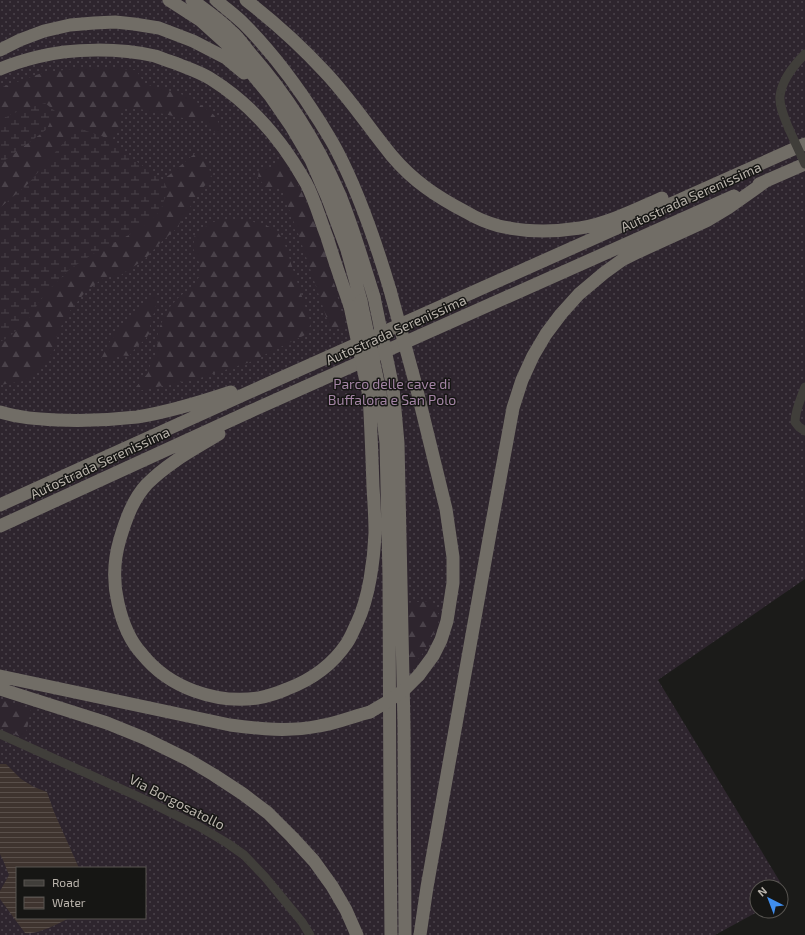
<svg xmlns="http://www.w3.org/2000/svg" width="805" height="935" font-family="'Exo 2',sans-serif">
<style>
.grass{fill:url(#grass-dots);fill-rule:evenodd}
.forest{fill:url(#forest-firs)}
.wetland{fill:url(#wetland-marsh)}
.water{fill:url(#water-rules)}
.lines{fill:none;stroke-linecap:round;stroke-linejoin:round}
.minor{stroke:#403e3a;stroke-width:9}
.highway{stroke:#716d66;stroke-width:13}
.minor-bridge{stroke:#403e3a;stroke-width:9}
.highway-bridge{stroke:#716d66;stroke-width:13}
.labels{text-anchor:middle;stroke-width:3;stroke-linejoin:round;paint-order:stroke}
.street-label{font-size:14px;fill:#bab4ac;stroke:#161614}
.park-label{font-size:14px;fill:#a384a4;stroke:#161614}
</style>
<defs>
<pattern id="grass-dots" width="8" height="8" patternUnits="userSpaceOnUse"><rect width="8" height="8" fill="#2e252e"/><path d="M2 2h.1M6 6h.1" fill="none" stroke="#4a424a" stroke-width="1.8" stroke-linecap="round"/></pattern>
<pattern id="forest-firs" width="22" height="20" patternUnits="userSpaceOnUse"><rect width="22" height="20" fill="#2e252e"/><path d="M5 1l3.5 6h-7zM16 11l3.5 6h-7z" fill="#4a424a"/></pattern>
<pattern id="wetland-marsh" width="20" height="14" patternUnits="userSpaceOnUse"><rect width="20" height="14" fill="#2e252e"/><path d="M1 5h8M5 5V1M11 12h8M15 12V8" fill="none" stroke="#4a424a"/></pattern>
<pattern id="water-rules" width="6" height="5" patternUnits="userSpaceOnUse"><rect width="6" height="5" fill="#3f342f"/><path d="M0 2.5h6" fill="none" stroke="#594f4a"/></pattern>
</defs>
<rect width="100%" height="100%" fill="#1b1b19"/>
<path class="grass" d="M0,0H805V579L658,680L788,895L781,899V887H757V911H759L715,935H0ZM17,868H145V918H17Z"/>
<path class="forest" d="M86,67L136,70L145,84L187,96L201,105L214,115L220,125L221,132L217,134L210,128L206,121L201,117L197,121L164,114L135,108L119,109L121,123L112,140L81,129L64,142L28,184L0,208V164L47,129L19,111L1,119L0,117V88L42,73Z
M198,151L207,162L212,178L197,194L187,213L176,229L159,244L145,259L121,275L105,277L86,291L66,316L57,335L54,350L41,368L24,381L0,385V342L9,337L29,318L45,293L70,269L96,252L140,229L160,211L168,190L163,180Z
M281,156C316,207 330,269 346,328H330L299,236L280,185L273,190L265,186L258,178L259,170L264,167L272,170Z
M235,219C248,221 270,223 279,234C281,237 282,240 284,242L311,324L305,335L250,362L200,378L138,391L136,387L148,373L151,362L157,351L158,331L167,310L179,297L193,286L199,277L200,265L193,248L195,234L213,222Z
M155,294L156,310L150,320V332L145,340L137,346L129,356L118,355L111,359H101L110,341L133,314Z
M429,601L440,616L437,627L423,653L408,672L406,603Z
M0,699L31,709L25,739L0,727Z"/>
<path class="wetland" d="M45,103L55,111L47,129L0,164V120L19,111Z
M81,129L112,140L133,159L163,180L168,190L160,211L140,229L96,252L70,269L45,293L29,318L9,337L0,342V208L28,184L64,142Z"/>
<path class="water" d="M0,764H6L21,779L34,787L47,792L54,812L79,868H17V918H69C58,924 37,935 25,933L0,899V891L9,875L3,860L0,854Z"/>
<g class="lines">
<path class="minor" d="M789,129C785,119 779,107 780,96C782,80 794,65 805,54
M805,387C801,398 795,411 795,422L799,427L805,431
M0,734L139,797L200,827L227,843L244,855L265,877L302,922L310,935"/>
<path class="highway" d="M169,0L200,20L231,48L271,97L291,126L311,160L328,199L347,250L361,301
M192,0C206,10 220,20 232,32C239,38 244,46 250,53C286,94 317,143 339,193C353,227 363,262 374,297
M216,0C225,8 235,15 244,24C273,53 298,87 320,122C326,132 332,141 337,151C360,195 376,243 390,290
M246,0C273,21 300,45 324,71C349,97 369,128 392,156C413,181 437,197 466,212C476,218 488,223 499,226C525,232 554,232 580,228C607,224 637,209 662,198
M0,50L20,40L44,31L70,25L94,23L115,22L134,24L159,28L193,41L226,58L244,73
M0,69C12,64 25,60 37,57C72,48 120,48 155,56C161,58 168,61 175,63C187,68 200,72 211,79C251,104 283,142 306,183C315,200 320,219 327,237C334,260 342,283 350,306
M759,184L805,164
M415,382L446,509L453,557V583L447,621L441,640L433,656L419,675
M393,388L398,443L404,726L405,935
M380,392L386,443L389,575L390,827L391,935
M0,412C19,418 38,419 57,420C83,421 111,420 137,417C169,412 201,402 231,392
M219,434C193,450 169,462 147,484C133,499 126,519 120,539C114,559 113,582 118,603C122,621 129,640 142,654C169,688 216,704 258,698C268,696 278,693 287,689C311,680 333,664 347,643C351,637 354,629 357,623C369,598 374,560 375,533C375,518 374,502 373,487C372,457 371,426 369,396
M0,505L263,386L805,144
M0,526L251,411L734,196
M0,676L230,725C260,729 289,732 319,726C335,724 354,716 370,712
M0,689L107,723L144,738L187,759L214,775L243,794L268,813L292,837L314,861L332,886L346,910L357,935
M420,935L427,887L491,528L513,408L522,380L533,356L546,334L561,314L579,294L604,273L622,260L638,252L708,220L728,208L766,181"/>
<path class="minor-bridge" d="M789,129L805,164"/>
<path class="highway-bridge" d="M390,290L415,382
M374,297L393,388
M361,301L380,392
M350,306L369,396
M370,712L387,702L404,690L419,675"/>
</g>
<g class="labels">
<g class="street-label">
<text transform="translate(691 197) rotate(-24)" y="5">Autostrada Serenissima</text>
<text transform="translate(396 330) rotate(-24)" y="5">Autostrada Serenissima</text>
<text transform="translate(100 463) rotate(-25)" y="5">Autostrada Serenissima</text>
<text transform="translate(177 802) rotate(27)" y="5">Via Borgosatollo</text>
</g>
<g class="park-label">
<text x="392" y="389">Parco delle cave di<tspan x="392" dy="16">Buffalora e San Polo</tspan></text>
</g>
</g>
<rect x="16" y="867" width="130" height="52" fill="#161614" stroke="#585551"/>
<rect x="24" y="880" width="20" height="6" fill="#403e3a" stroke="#585551"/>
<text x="52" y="887" font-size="12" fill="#bab4ac">Road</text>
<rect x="24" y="897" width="20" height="12" fill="url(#water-rules)" stroke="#585551"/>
<text x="52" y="907" font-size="12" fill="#bab4ac">Water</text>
<g transform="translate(769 899) rotate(318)"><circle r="19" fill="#161614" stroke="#585551"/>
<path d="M0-3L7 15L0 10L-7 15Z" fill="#408eed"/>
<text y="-6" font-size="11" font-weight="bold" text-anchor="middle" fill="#bab4ac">N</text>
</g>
</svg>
